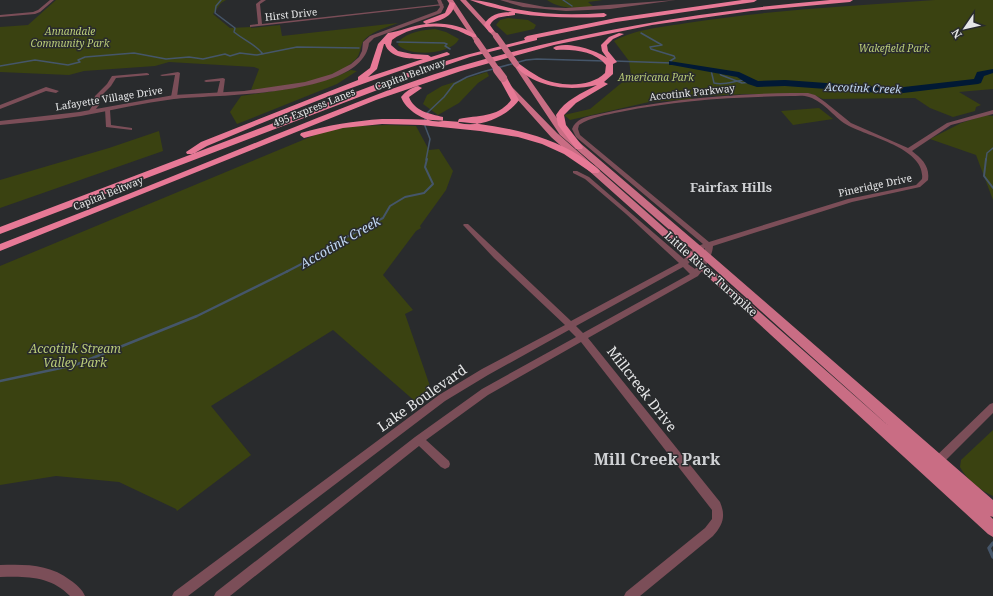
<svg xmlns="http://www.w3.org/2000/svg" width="993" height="596" font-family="'Noto Serif',serif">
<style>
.green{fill:#3a4211}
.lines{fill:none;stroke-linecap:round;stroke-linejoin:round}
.stream-far3{stroke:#45566a;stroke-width:1.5}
.stream-far2{stroke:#45566a;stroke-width:2}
.stream-far1{stroke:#45566a;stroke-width:2.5}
.stream{stroke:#45566a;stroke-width:3.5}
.river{fill:#011935;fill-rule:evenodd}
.minor{fill:#7b4e58;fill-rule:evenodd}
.tertiary{fill:#7b4e58;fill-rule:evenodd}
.primary{fill:#c96d84;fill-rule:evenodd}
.motorway{fill:#e77996;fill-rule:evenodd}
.primary-bridge-far1{stroke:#c96d84;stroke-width:6}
.primary-bridge{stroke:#c96d84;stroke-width:8}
.labels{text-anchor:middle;stroke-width:3;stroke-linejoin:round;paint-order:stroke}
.far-street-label{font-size:10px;fill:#e5e6e7;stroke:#292b2d}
.far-park-label{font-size:10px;font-style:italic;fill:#b9cb78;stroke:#292b2d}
.far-water-label{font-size:11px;font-style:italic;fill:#c2d8f3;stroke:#292b2d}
.street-label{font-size:12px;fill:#e5e6e7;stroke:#292b2d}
.park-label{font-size:12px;font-style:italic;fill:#b9cb78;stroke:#292b2d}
.neighbourhood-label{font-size:13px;font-weight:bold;fill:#cfd1d4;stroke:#292b2d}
.water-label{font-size:13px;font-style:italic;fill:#c2d8f3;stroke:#292b2d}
.near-street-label{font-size:14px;fill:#e5e6e7;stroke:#292b2d}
.near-neighbourhood-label{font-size:16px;font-weight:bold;fill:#cfd1d4;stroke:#292b2d}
</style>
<rect width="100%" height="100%" fill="#292b2d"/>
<path class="green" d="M56,0H226L221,3L213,14L230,28L251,27V28L280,25L282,36L398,23C388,27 373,31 365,39C360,44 361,54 356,59C330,85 285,85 251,90L259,69L254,67L169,62L155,66L84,71L69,75L0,72V27L28,25Z
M547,0H603L588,2L594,7C576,8 562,10 547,0Z
M935,0H993V89L959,92L981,105L976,107L975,111L953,117L930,108L915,98L823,99L814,95L803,94H746L688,97L693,99L649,102L570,120L564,115L590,109L631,75L629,61L614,41C635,29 664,27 687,23C769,10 852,6 935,0Z
M508,18L528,20L536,25L534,29L507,35L496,25L500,20Z
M435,29L446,32L459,39C451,55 410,57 398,45L399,41C408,32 423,30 435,29Z
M351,70L357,71L337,84L237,124L230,112L241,96C279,90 316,87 351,70Z
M487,72L489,76L478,83L459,103L438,115L423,104L427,95L442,86Z
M819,108L833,119L793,125L781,111Z
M986,115L993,116V200L976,155L930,139L961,123Z
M387,125L416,126L429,150L439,149L453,171L446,190L420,226L421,228L416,231L383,275L413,310L405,314L432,392L417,403L333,330L211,406L251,455L177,511L176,509L119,482L56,476L0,485V266L327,130L358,126Z
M159,131L163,151L0,208V180L109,148Z
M993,430V496C981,491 966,479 960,467L961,460Z"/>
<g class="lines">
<path class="stream-far3" d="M221,0L216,6L215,13L235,28L234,32C245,41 254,43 263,54
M563,0L572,6
M397,42L444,43L447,44L445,46L450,49
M614,61L672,63L670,61L675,58L674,56L651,49L650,47L662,45L641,33
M0,66L35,60L68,65L80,62L78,60L85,57L134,53L166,59L189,57L203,59L225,54L230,56L240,53L257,55L297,47L359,48
M711,70L714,83C726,86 735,80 747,80
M719,72L721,75L742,83L751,82
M426,160L430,139L425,126V115L444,97L454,84L467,77L482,72L526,60L537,59L605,61
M986,160L987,153L993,148"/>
<path class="stream-far2" d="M986,159L984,176L993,188
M286,272L313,258L339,241L383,218L390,206L405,197L424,193L433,184L425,167L427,159"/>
<path class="stream-far1" d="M0,381L75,365L197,316L288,271"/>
<path class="stream" d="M993,543L989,548L993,557"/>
<path class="river" d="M669,61L739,72L758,81L785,80L895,88L974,79L977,72L993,69V73L984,76L981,83L978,84L895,94L785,86L757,87L748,84L737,77L672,65H669Z"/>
<path class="minor" d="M50,0H54L40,12L35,14L0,17V15L33,12L38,10Z
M261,0H266L260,4L262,24L442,4L444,5L250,27V25L258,24L256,4Z
M178,72L180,73L177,97L174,99L171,97L175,75L162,76L160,75Z
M147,73L149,74V75L116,78L111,86L100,97L99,105L93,113L88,112L93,105L95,96L107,84L112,76Z
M223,78L225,79L223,94L220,96L217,94L220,81L206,82L204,81L206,80Z
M46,87L59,91L56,93L46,91L0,109V105Z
M791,93H808L815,95L825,102L851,123L908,148L947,123L993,110V114L951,125L912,151C922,159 930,166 928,180L920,187L852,202L713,246C712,258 705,267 698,276L588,338L720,502C726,516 723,525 713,536L640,596H624L626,592L705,528L712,519V510L581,342L488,395L426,440L449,461L450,464L449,467L445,469L441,467L419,446L230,596H214L216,592L415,437L482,389L576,337L569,330L488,375L445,401L188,596H172L174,592L439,395L482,369L565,325L494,258L464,226L463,225L464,224H468L500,254L571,321L679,263L626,214L585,179L573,173V171H577L589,177L684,259L694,248L703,244L576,137L572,129C576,119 585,117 595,115C660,100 724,94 791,93ZM791,96C797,96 804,95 809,97C825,102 835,119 849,126C870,137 926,149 922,179L916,185L848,199L709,242L580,135L578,129L579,125C591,117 606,115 620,112C677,100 733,97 791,96ZM705,248L703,258L695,269L688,264L698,253ZM683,267L690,274L583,333L576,326Z
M105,109L110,110L111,125L132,128V130L106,127Z
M993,403V413L940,466L936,468L932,466L931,463L932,460L990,404Z
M0,565C25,564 50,564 70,580C76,584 82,589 85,596H70C51,576 26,576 0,577Z"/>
<path class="tertiary" d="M437,0H441L444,7L441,13L374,38L369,43C363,98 215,94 174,99C143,103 112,110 81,116C54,120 27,122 0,125V121L79,112L174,95L244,91L305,82L332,74L351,64L359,57L362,51L363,42L370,36L437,11L440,7Z
M500,0H508L545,7L566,8L676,0L610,9L566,11L523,7Z"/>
<path class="primary" d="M447,0H453L480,41L479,42H475Z
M460,0H466L498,35V37H494Z
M514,63H518L566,131L711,255L993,500V517L990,516L993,519V537L988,534L698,268L551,137L507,88V86H511L557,133L891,428L703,259L560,135L513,64Z"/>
<path class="motorway" d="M470,0C487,0 504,8 521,10C549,15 576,15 604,13L607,15L604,17C574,18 544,18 515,13V15C506,17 495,15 490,25L494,31L491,33L489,32L484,25C489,14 501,12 512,12L487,6Z
M742,0H757L754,2L616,22L537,38V40L470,57L409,78L0,234V227L403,74L466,55L525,40L524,38L527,36L616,18Z
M830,0H853L850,2L751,11L652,25L554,45L461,71L376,100L0,251V244C91,209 182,173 272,136C333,112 394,86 457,67C579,31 704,11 830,0Z
M450,2L455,3C453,18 439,21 426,24C444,22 461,25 476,35V37C470,38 463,32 456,30C435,23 410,27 392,40L391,45L398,51L412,54L428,55L431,57L447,52L450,54L449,55C366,80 287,112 207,146L193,154H187L186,152L201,142L358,80V77L370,68L378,44L388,33C399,32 413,25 426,24L423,22L424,21L445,13ZM384,44H385C389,58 410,59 423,59L368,77L377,69Z
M619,33L624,34L613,39L607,45L608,51L617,62L613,64V74L604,82L608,84L576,103L564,115L566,125L583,147L582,149H576L558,125L556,115C565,100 582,93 597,85C567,92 534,87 513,64L518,63C525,68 532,73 539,77C558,87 590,88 605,73L606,65C594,51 574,49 556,50L553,48C564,40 596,50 607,58L602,51L601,45L609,37Z
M500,76H506L519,100C507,117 480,128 459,123L458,121L459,119C478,115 498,118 511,100L499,78Z
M418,86L422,88L409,97C414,111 430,114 443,117V121C428,124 406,111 401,97C406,91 411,88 418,86Z
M382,119C444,119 528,122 580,156C587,161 595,165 600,171L598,173H592L564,154L542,144L518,137L480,131L421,125L382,124L343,128L304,138L300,135L301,133C328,125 354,121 382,119Z"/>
<path class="primary-bridge-far1" d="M496,36L516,64
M477,41L498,71"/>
<path class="primary-bridge" d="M497,70L503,78"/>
</g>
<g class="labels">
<g class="far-street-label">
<text transform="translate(291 14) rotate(-6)" y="4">Hirst Drive</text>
<text transform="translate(410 74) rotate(-20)" y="4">Capital Beltway</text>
<text transform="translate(692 92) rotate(-6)" y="4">Accotink Parkway</text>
<text transform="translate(109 98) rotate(-9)" y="4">Lafayette Village Drive</text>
<text transform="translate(314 107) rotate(-22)" y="4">495 Express Lanes</text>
<text transform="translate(875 185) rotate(-12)" y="4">Pineridge Drive</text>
<text transform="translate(108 193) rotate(-22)" y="4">Capital Beltway</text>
</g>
<g class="far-park-label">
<text x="70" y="35">Annandale<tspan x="70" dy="12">Community Park</tspan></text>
<text x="894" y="52">Wakefield Park</text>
<text x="656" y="81">Americana Park</text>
</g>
<g class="far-water-label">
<text transform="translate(863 88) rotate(2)" y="4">Accotink Creek</text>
</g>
<g class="street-label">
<text transform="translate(711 274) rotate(42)" y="4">Little River Turnpike</text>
</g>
<g class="park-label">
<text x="75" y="353">Accotink Stream<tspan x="75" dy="14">Valley Park</tspan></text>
</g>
<g class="neighbourhood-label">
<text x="731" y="192">Fairfax Hills</text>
</g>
<g class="water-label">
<text transform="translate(340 242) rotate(-30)" y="5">Accotink Creek</text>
</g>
<g class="near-street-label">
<text transform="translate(642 389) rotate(52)" y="5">Millcreek Drive</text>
<text transform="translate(422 398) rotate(-35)" y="5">Lake Boulevard</text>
</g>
<g class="near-neighbourhood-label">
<text x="657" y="465">Mill Creek Park</text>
</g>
</g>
<g transform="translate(965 28) rotate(236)" stroke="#292b2d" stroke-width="3" paint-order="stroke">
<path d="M0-3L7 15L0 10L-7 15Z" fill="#e5e6e7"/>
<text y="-6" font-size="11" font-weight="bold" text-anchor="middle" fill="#e5e6e7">N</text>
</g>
</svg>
